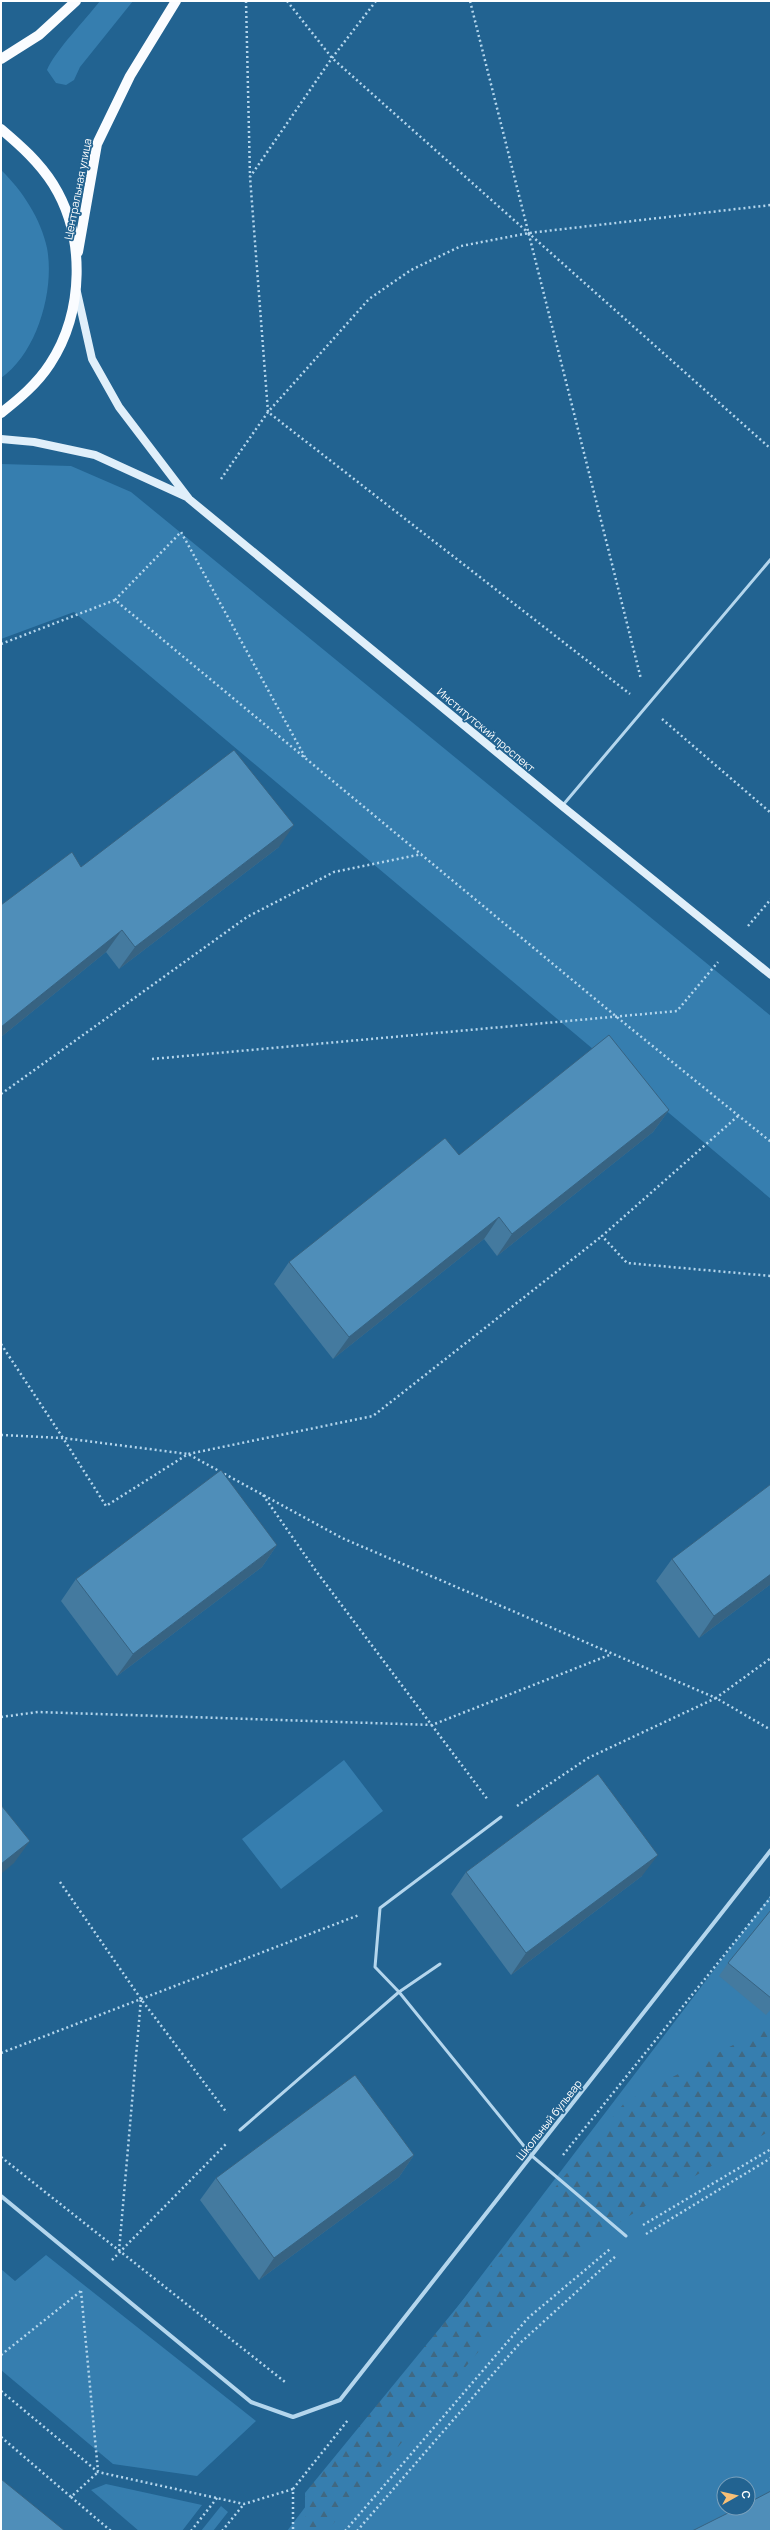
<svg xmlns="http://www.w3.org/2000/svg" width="772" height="2532" font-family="Manrope,sans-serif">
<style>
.green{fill:#367eaf;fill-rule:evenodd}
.forest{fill:url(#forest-firs)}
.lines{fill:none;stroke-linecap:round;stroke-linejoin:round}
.path{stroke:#b4d6ed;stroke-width:2.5;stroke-dasharray:2 3;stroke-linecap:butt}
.service{stroke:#b4d6ed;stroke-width:3}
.minor{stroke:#b4d6ed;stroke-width:4}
.secondary{stroke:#e0effa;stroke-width:8}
.primary{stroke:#fafcff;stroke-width:10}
.wall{fill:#447a9f}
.shaded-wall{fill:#376382}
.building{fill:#4f8eb9;stroke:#376382}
.labels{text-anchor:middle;stroke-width:3.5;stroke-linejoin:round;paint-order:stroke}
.street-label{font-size:11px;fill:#fff;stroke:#226391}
</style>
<defs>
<pattern id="forest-firs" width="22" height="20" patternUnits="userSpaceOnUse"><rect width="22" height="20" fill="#367eaf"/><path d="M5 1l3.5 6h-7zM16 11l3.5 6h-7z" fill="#406882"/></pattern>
</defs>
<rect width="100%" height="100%" fill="#226391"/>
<path class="green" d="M100,1H133L80,67L74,80L66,85L56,83L47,70C55,51 86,19 100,1Z
M1,170C22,190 41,219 47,248C55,290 37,353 1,378Z
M1,464L71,466L131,492L771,1016V1199L74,612L1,639Z
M344,1760L383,1811L281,1889L242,1839Z
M771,1895V2504L717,2531H287ZM724,2484H748V2508H724Z
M46,2255L256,2421L197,2476L113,2464L1,2370V2269L15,2281Z
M106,2484L202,2505L182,2531H139L91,2490Z
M221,2506L228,2512L213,2531H201Z"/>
<path class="forest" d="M771,2025V2130L624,2219L512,2312L327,2531H305V2493L625,2102Z"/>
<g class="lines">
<path class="path" d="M246,1L250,177
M287,1L332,58L771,449
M376,1L332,58L250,177L268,412L630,694
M470,1L641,679
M221,479L268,412L369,299L411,270L461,246L529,233L771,205
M115,600L181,532L305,757
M1,644L115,600L618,1018L771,1142
M662,719L771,813
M748,926L771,899
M152,1059L677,1011L718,962
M1,1094L247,917L334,872L422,854
M738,1116L602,1236L627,1263L771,1276
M1,1344L63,1438L188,1454L342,1538L716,1698L771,1658
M1,1435L63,1438L106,1506L188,1454L373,1416L602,1236
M263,1495L316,1571L488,1800
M1,1717L38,1712L432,1725L612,1654
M517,1806L588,1758L716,1698L771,1730
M60,1882L141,1999L227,2113
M1,2053L359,1915
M563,2155L771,1897
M1,2157L285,2382
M643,2225L771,2149
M646,2234L771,2158
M119,2251L141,1999
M112,2260L226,2144
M81,2291L98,2471
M1,2355L81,2291
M1,2391L98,2472L244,2504L293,2489V2531
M1,2437L71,2497L98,2472
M293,2489L348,2420
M71,2497L111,2531
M191,2531L217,2498
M222,2531L244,2504
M345,2531L528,2318L610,2249
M357,2531L519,2344L617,2255"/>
<path class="service" d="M563,805L771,559
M501,1817L380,1908L375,1967L399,1992L532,2156L626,2236
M240,2130L399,1992L440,1964"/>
<path class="minor" d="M1,2196L251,2402L293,2417L340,2400L771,1850"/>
<path class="secondary" d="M77,292L92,359L119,407L189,499L562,806L771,975
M1,439L34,442L95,455L187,497"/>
<path class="primary" d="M1,59L39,35L76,1
M1,129C21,146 39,162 53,184C86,237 84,312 50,364C37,384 19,399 1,413
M78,252L97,144L130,76L176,1"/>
</g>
<path class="wall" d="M279,847L119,969L106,952L1,1037V905L81,867Z
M669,1110L653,1132L497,1256L484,1239L333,1359L274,1284L289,1262L459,1155Z
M277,1545L262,1567L117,1676L61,1601L76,1579Z
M672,1559L771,1584L699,1638L656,1581Z
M466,1872L642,1876L511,1975L451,1894Z
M771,1910V2009L766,2015L719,1976L728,1963Z
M414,2155L399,2177L259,2280L200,2200L216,2178Z"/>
<path class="shaded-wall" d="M294,825L279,847L119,969L135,947Z
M122,930L106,952L1,1037V1027Z
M669,1110L653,1132L497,1256L512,1234Z
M499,1217L484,1239L333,1359L349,1337Z
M277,1545L262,1567L117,1676L133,1654Z
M771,1574V1584L699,1638L714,1616Z
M30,1841L14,1863L1,1874V1864Z
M658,1855L642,1876L511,1975L526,1953Z
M414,2155L399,2177L259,2280L274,2258Z"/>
<path class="building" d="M234,750L294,825L135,947L122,930L1,1027V905L72,852L81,867Z
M609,1035L669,1110L512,1234L499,1217L349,1337L289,1262L445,1138L459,1155Z
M221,1470L277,1545L133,1654L76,1579Z
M771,1484V1574L714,1616L672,1559Z
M598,1774L658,1855L526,1953L466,1872Z
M1,1805L30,1841L1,1864Z
M771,1910V1998L728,1963Z
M355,2075L414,2155L274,2258L216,2178Z
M1,2479L65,2531H1Z
M771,2491V2531H692L738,2508H748V2503Z"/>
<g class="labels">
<g class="street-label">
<text transform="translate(78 189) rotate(-79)" y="4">Центральная улица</text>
<text transform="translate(486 730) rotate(40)" y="4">Институтский проспект</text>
<text transform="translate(549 2120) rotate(-52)" y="4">Школьный бульвар</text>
</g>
</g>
<rect width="772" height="2532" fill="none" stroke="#ffffff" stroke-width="4"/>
<g transform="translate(736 2496) rotate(82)"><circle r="19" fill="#226391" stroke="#7aa1bd"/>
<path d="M0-3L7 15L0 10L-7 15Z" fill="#f8c076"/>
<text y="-6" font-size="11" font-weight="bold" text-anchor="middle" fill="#ffffff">С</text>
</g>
</svg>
